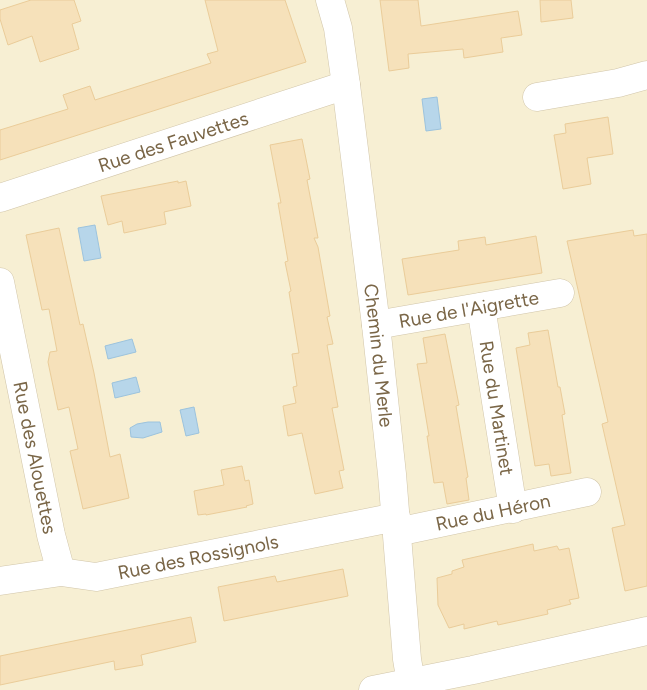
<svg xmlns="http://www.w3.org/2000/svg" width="647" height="690" font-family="Figtree,sans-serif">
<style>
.residential{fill:#f7efd3}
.water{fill:#b7d6ea;stroke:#9cc3dd}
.building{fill:#f6e1ba;stroke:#eacc99}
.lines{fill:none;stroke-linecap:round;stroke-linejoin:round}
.minor-casing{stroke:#d1c5a9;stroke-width:29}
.minor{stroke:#fff;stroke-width:28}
.labels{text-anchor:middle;stroke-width:5;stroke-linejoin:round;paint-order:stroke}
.street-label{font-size:19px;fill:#7a6647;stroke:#fffced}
</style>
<rect width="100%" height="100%" fill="#fefbe5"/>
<path class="residential" d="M0,0H647V690H0Z"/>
<path class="water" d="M437,97L441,129L426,131L422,99Z
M95,225L101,258L84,261L78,228Z
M132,339L136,352L108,359L105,346Z
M136,377L140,392L115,398L112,383Z
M194,407L199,433L186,436L180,410Z
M148,422H160L162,432L143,438L131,437L130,428L137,424Z"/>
<path class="building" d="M31,0H74L81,21L72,24L79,49L40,62L32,36L8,45L0,19V10Z
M205,0H285L306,62L0,160V130L68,109L63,95L90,86L95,100L211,63L207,54L218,51Z
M380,0H418L421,26L518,11L522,35L501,38L503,52L464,58L463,49L408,54L409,68L389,71Z
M540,0H571L573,18L541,22Z
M608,117L613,154L587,158L591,184L563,189L554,135L566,133L565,124Z
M302,139L310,179L307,180L318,238H314L318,247L330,316L327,317L333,344L327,345L338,407L332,408L344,470L339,471L343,488L315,494L302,433L288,436L283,406L296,403L293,387L297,386L292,354L299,353L289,292L291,291L285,262L288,261L278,203H281L270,145Z
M178,181V183L186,181L191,206L164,212L166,224L124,233L122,221L108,225L101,196Z
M59,228L80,325L83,324L94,373L110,457L120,454L129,498L83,509L70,451L78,449L69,407L58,410L48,362L50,352L57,351L49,309L42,310L26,235Z
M633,230L634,236L647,234V586L625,591L612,528L625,525L602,424L608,422L567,241Z
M536,236L542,273L408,295L402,259L459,250L458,241L485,237L486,245Z
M548,330L558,387H560L565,414L562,415L571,473L551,476L549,464L535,466L516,348L530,345L528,333Z
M445,334L459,405L456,406L468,477L466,478L469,500L447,504L443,482L434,483L427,436H429L417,364L427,363L423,338Z
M242,466L245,481L249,480L253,504L246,506L247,507L206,515V514L198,515L194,491L224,485L221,470Z
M533,544L534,551L557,546L559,550L569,548L579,598L569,600L571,604L547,610L548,614L498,625L497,621L464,629V624L449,628L438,605L437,578L452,574V571L464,567L462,560Z
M343,569L348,596L224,621L218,587L275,576L277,582Z
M191,617L196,642L141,655L143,665L115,670L114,661L0,685V656Z"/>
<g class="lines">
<defs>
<g id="minor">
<path id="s1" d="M330,0L338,28L346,85L376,325L392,474L407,659L411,683"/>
<path d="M537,97L618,83L647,75"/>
<path id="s2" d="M0,198L346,85"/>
<path id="s3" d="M0,282L51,535L61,572"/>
<path id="s4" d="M481,307L513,509"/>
<path id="s5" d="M376,325L560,293"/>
<path id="s6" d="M397,532L587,492"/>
<path id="s7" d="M0,581L61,572L96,577L396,517"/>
<path d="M373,690L473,670L647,631"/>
</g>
</defs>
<use href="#minor" class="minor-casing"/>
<use href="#minor" class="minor"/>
</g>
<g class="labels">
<g class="street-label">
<text dy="7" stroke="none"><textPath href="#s2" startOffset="182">Rue des Fauvettes</textPath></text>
<text dy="7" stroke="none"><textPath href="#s5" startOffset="94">Rue de l'Aigrette</textPath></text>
<text dy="7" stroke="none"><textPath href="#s1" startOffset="359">Chemin du Merle</textPath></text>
<text dy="7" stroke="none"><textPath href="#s4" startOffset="102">Rue du Martinet</textPath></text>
<text dy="7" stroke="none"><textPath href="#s3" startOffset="179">Rue des Alouettes</textPath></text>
<text dy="7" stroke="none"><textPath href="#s6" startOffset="98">Rue du Héron</textPath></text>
<text dy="7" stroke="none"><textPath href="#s7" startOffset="201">Rue des Rossignols</textPath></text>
</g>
</g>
</svg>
